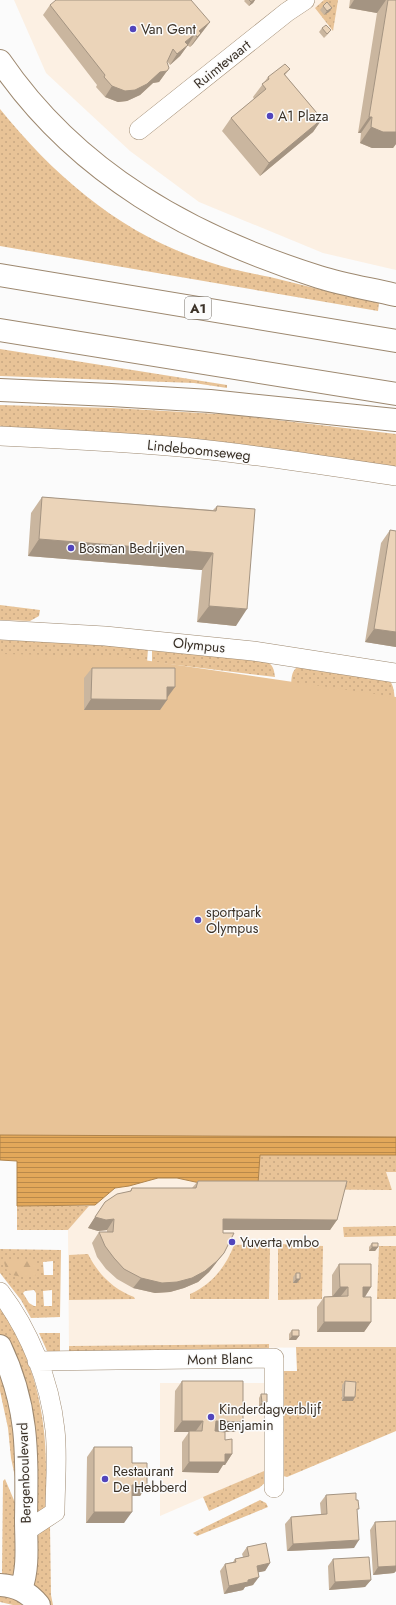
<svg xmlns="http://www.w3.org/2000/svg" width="396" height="1605" font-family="Jost,sans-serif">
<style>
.built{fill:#fcf0e3}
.green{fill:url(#green-dots);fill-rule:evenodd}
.forest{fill:url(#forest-firs)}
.pitch{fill:#e8c397}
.water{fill:url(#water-rules);stroke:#b0844b}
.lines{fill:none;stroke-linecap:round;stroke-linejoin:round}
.minor-casing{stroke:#9d886f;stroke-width:20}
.major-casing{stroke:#9d886f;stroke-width:24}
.highway-casing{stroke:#9d886f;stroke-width:24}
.minor{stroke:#fff;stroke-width:19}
.major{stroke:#fff;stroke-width:22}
.highway{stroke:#fff;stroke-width:22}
.wall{fill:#cab69f}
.shaded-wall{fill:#a49482}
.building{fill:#ebd4b9;stroke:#a49482}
.poi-dot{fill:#5245bc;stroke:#fbfbfb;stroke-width:1.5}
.labels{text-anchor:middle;stroke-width:3;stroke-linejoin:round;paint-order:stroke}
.shield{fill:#fbfbfb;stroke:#746e67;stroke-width:1}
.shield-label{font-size:13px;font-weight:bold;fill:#3a3127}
.poi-label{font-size:14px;fill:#3a3127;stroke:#fbfbfb;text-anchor:start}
.street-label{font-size:14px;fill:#3a3127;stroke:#fbfbfb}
</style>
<defs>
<pattern id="green-dots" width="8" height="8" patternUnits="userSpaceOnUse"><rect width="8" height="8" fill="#e8c397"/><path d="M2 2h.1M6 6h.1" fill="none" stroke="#c8a882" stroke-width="1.8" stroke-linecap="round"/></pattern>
<pattern id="forest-firs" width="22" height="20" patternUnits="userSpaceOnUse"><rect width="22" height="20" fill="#e8c397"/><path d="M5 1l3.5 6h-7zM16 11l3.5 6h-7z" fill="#c8a882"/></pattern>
<pattern id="water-rules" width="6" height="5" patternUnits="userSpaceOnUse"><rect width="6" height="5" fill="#e3a85a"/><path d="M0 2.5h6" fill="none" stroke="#b9894a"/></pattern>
</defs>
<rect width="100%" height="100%" fill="#fbfbfb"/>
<path class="built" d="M14,0H396V270L323,253L199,202L130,151L46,73Z
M396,1155V1347L69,1349L68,1230L89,1206L95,1205L115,1188L129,1186L158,1178H177L209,1185Z
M160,1383H264V1471L160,1516Z"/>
<path class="green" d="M324,0H338L333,31L315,8Z
M0,109C55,177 123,236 209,262C229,269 250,273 270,277C306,286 343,295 379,303L378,311L0,246Z
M0,349L227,385V388L194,383L0,376Z
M0,405L113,408L236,415L396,434V468L0,428Z
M0,605L40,610L39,616L30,621L0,620Z
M0,640L82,642L148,649L147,663L0,721Z
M152,649L265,661C273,664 274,669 275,677L152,662Z
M299,666L389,680C396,687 395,704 394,715L292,699C292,689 288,671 299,666Z
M259,1155H396V1172H386L392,1190L258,1189Z
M17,1206H89L68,1230H17Z
M396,1226V1236L344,1237L343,1227Z
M269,1244L270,1247L269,1299H190V1294C211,1285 226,1267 234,1245Z
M281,1244L323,1246L322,1299L278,1300V1248Z
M379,1246H396V1299H377Z
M0,1249L61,1250L60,1317L31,1318L21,1300L0,1273ZM53,1261V1275H44L43,1262ZM34,1290L36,1293V1306H34L29,1303L23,1293L25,1291ZM52,1290V1306H44L43,1291Z
M88,1254C98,1274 113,1289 134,1297L135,1299L69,1300V1255Z
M0,1308C34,1357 47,1415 46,1475H51L47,1506L34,1519L0,1335Z
M39,1333H60V1353H48Z
M269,1344V1350L69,1353V1346Z
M296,1347H396V1431L287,1477L283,1476L281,1371H297Z
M0,1358L16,1408L15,1477L11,1458L8,1428L0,1391Z
M264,1383L268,1384L267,1481L259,1488L209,1511L203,1497L264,1471Z
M5,1479L16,1505L21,1578L2,1577L3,1481Z
M260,1500L266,1503L268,1507L197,1536L193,1533Z
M50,1526L51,1595L53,1605H46L32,1583L33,1541L46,1527Z
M0,1595C10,1596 17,1599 24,1605H13L0,1602Z"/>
<path class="forest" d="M7,1259H35L37,1262L36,1275C31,1278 16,1277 11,1274C7,1272 4,1265 4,1260Z"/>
<path class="pitch" d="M0,654L116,656L396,697V1147L0,1143Z"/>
<path class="water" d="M0,1135L396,1137V1155H260L258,1184L209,1185L177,1178H158L129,1186L115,1188L95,1205L17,1206V1161L0,1160Z"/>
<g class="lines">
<defs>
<path id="minor" d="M139,130L287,12L305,0
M0,436C64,439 128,442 191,448C260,455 328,466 396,476
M0,630L105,636L253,651L396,673
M0,1292C29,1330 50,1381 55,1430C58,1457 55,1485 55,1512L26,1531
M37,1361L274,1358V1488"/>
<path id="major" d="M0,1346C29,1407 27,1454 26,1520C26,1542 29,1568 21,1589
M0,1585C17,1586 28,1592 39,1605"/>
<path id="highway" d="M0,61C77,174 192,237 319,277C344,285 371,289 396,295
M0,275L396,341
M0,330L396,394
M0,390L111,395L210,401L396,420"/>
</defs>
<use href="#minor" class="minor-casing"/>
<use href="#major" class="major-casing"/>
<use href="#highway" class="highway-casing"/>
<use href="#minor" class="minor"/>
<use href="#major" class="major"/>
<use href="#highway" class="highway"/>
</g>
<path class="wall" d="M245,0H255L253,3L249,6L244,1Z
M350,0H396V144L393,148H372L360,143L361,133H358L377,13L349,8Z
M50,5L210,22L193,44L190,47L187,45H188L180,56L170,65L167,61V71L159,82L153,83L140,95L127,101L118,102L105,97L96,87L97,85L43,15Z
M323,6L332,8L329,12L324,15L320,10Z
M322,28L331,30L328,34L324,38L319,32Z
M290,69L285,75L322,119L313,132L260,176L222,131L231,118L254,99L253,97L268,77Z
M42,497L213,510L217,506L236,626L197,622L202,570L28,556L31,513Z
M390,530L396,531V647L365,642L381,543Z
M92,668L167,698V700L160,710H84V678Z
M198,1181L337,1220L330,1230H223L216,1263L209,1272L198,1282L184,1288L170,1292L155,1293L133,1288L117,1279L106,1269L97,1257L92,1243L99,1232H107V1230L98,1231L88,1228L105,1202L130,1191L132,1188H192Z
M372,1243L378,1247L375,1251H369V1247Z
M339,1264L371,1287L365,1297L371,1322L364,1332H317V1307L324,1297L332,1296V1275Z
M296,1273L297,1283H293V1277Z
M292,1330L299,1336L296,1340H289V1334Z
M182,1381L235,1432H225V1440L232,1454L225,1465H223L218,1473L182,1472V1442L189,1432H174L175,1391Z
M345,1381L353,1401H342V1385Z
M261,1394L264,1406H259V1398Z
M94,1447L132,1463L147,1485L140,1496H132L124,1523H86L87,1457Z
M326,1495L357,1512L354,1548L287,1551L285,1524L291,1517L321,1514L320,1503Z
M396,1521V1571L394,1573L373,1575L370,1530L375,1522Z
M247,1547L270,1563L265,1571L258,1572L253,1585L245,1587L243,1590L224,1594L220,1571L225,1564L233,1562L235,1559L243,1557L242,1554Z
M333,1559L371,1580L365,1587L329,1590L328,1566Z"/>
<path class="shaded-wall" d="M254,0H255L253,3L249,6L251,2Z
M354,0H386L377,13L349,8Z
M332,8L329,12L324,15L327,11Z
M210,22L193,44L190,47L197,37L199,31Z
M195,34L188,45L178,53L185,42Z
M188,45L180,56L170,65L177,54Z
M167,71L159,82L153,83L140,95L127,101L118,102L105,97L112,86L160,72Z
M369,117H372L361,133H358Z
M322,119L313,132L260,176L269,163Z
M371,127L396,132V144L393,148H372L360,143Z
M39,539L213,553L202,570L28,556Z
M209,606L247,609L236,626L197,622Z
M374,629L396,632V647L365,642Z
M167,687H175L167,698Z
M91,699L167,700L160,710H84Z
M95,1217L114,1219L107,1230L98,1231L88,1228Z
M223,1219L337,1220L330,1230H216Z
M372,1247H378L375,1251H369Z
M224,1253L209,1272L198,1282L184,1288L170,1292L155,1293L133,1288L141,1278Z
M296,1279H300L297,1283H293Z
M340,1287H348L340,1297H332Z
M363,1287H371L364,1298H356Z
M324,1322H371L364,1332H317Z
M292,1336H299L296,1340H289Z
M344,1397H355L353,1401H342Z
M262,1402H267L264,1406H259Z
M182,1421H203L195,1432H174Z
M216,1421L243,1422L235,1432H208Z
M225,1454H232L225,1465H223L218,1473L182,1472L189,1462Z
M132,1485H147L140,1496H124Z
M94,1512H132L124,1523H86Z
M359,1540L354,1548L287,1551L293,1544Z
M270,1563L265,1571L251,1574L257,1566Z
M396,1566V1571L394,1573L373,1575L378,1567Z
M259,1577L253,1585L245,1587L243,1590L224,1594L229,1586L248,1580Z
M371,1580L365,1587L329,1590L335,1582Z"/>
<path class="building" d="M56,0H191L210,22L199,31L201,33L197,37L195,34L185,42L188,45L177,54L173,49L167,62L169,68L167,71L160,72L147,84L135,90L125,91L112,86L104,77L105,75L50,5Z
M249,0H254L251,2Z
M388,0H396V132H383L371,127L372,117H369Z
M327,2L332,8L327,11L323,6Z
M326,25L331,30L327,34L322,28Z
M285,64L290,69L284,74L322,119L269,163L231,118L266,89L262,84L269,79L268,77Z
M42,497L216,511L217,506L255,509L247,609L209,606L213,553L39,539Z
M390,530L396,531V632L374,629Z
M92,668H175V687H167V700L91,699Z
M198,1181H347L337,1220L223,1219V1233H234L224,1253L217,1261L205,1271L192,1278L177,1282L162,1283L141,1278L124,1269L114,1258L105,1246L99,1232H113L114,1219L106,1220L95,1217L105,1202L117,1194L131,1191L132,1188H196Z
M372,1243H378V1247H372Z
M339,1264H371V1287H363V1297H371V1322H324V1297L348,1296V1287H340Z
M296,1273H300V1279H296Z
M292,1330H299V1336H292Z
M182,1381H243V1422L216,1421L215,1431L225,1432V1440L232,1439V1454H225V1462H189V1431H202L203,1421H182Z
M345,1381L356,1382L355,1397H344Z
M261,1394H267V1402H262Z
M94,1447H132V1463H147V1485H132V1512H94Z
M356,1493V1500H358L359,1509H357L359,1540L293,1544L291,1517L327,1514L326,1495Z
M396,1521V1566L378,1567L375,1522Z
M266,1543L270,1563L257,1566L259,1577L248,1580V1582L229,1586L225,1564L236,1562L235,1559L249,1556L247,1547Z
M369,1557L371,1580L335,1582L333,1559Z"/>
<g class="poi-dot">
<circle cx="133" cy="29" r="4"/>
<circle cx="270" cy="116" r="4"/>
<circle cx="71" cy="548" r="4"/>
<circle cx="198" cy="920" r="4"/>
<circle cx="232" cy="1242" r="4"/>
<circle cx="211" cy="1417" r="4"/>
<circle cx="105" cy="1479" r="4"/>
</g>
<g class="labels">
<rect class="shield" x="185" y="297" width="26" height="22" rx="3"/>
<g class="shield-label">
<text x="198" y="313">A1</text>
</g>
<g class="poi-label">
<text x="141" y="34">Van Gent</text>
<text x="278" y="121">A1 Plaza</text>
<text x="79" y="553">Bosman Bedrijven</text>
<text x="206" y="917">sportpark<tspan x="206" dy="16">Olympus</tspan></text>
<text x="240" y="1247">Yuverta vmbo</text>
<text x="219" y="1414">Kinderdagverblijf<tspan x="219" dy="16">Benjamin</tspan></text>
<text x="113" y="1476">Restaurant<tspan x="113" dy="16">De Hebberd</tspan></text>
</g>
<g class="street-label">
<text transform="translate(222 64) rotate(-39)" y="5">Ruimtevaart</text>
<text transform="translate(199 450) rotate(6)" y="5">Lindeboomseweg</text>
<text transform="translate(199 645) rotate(6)" y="5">Olympus</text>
<text transform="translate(220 1359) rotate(-1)" y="5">Mont Blanc</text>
<text transform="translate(24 1473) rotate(-92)" y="5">Bergenboulevard</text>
</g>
</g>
</svg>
